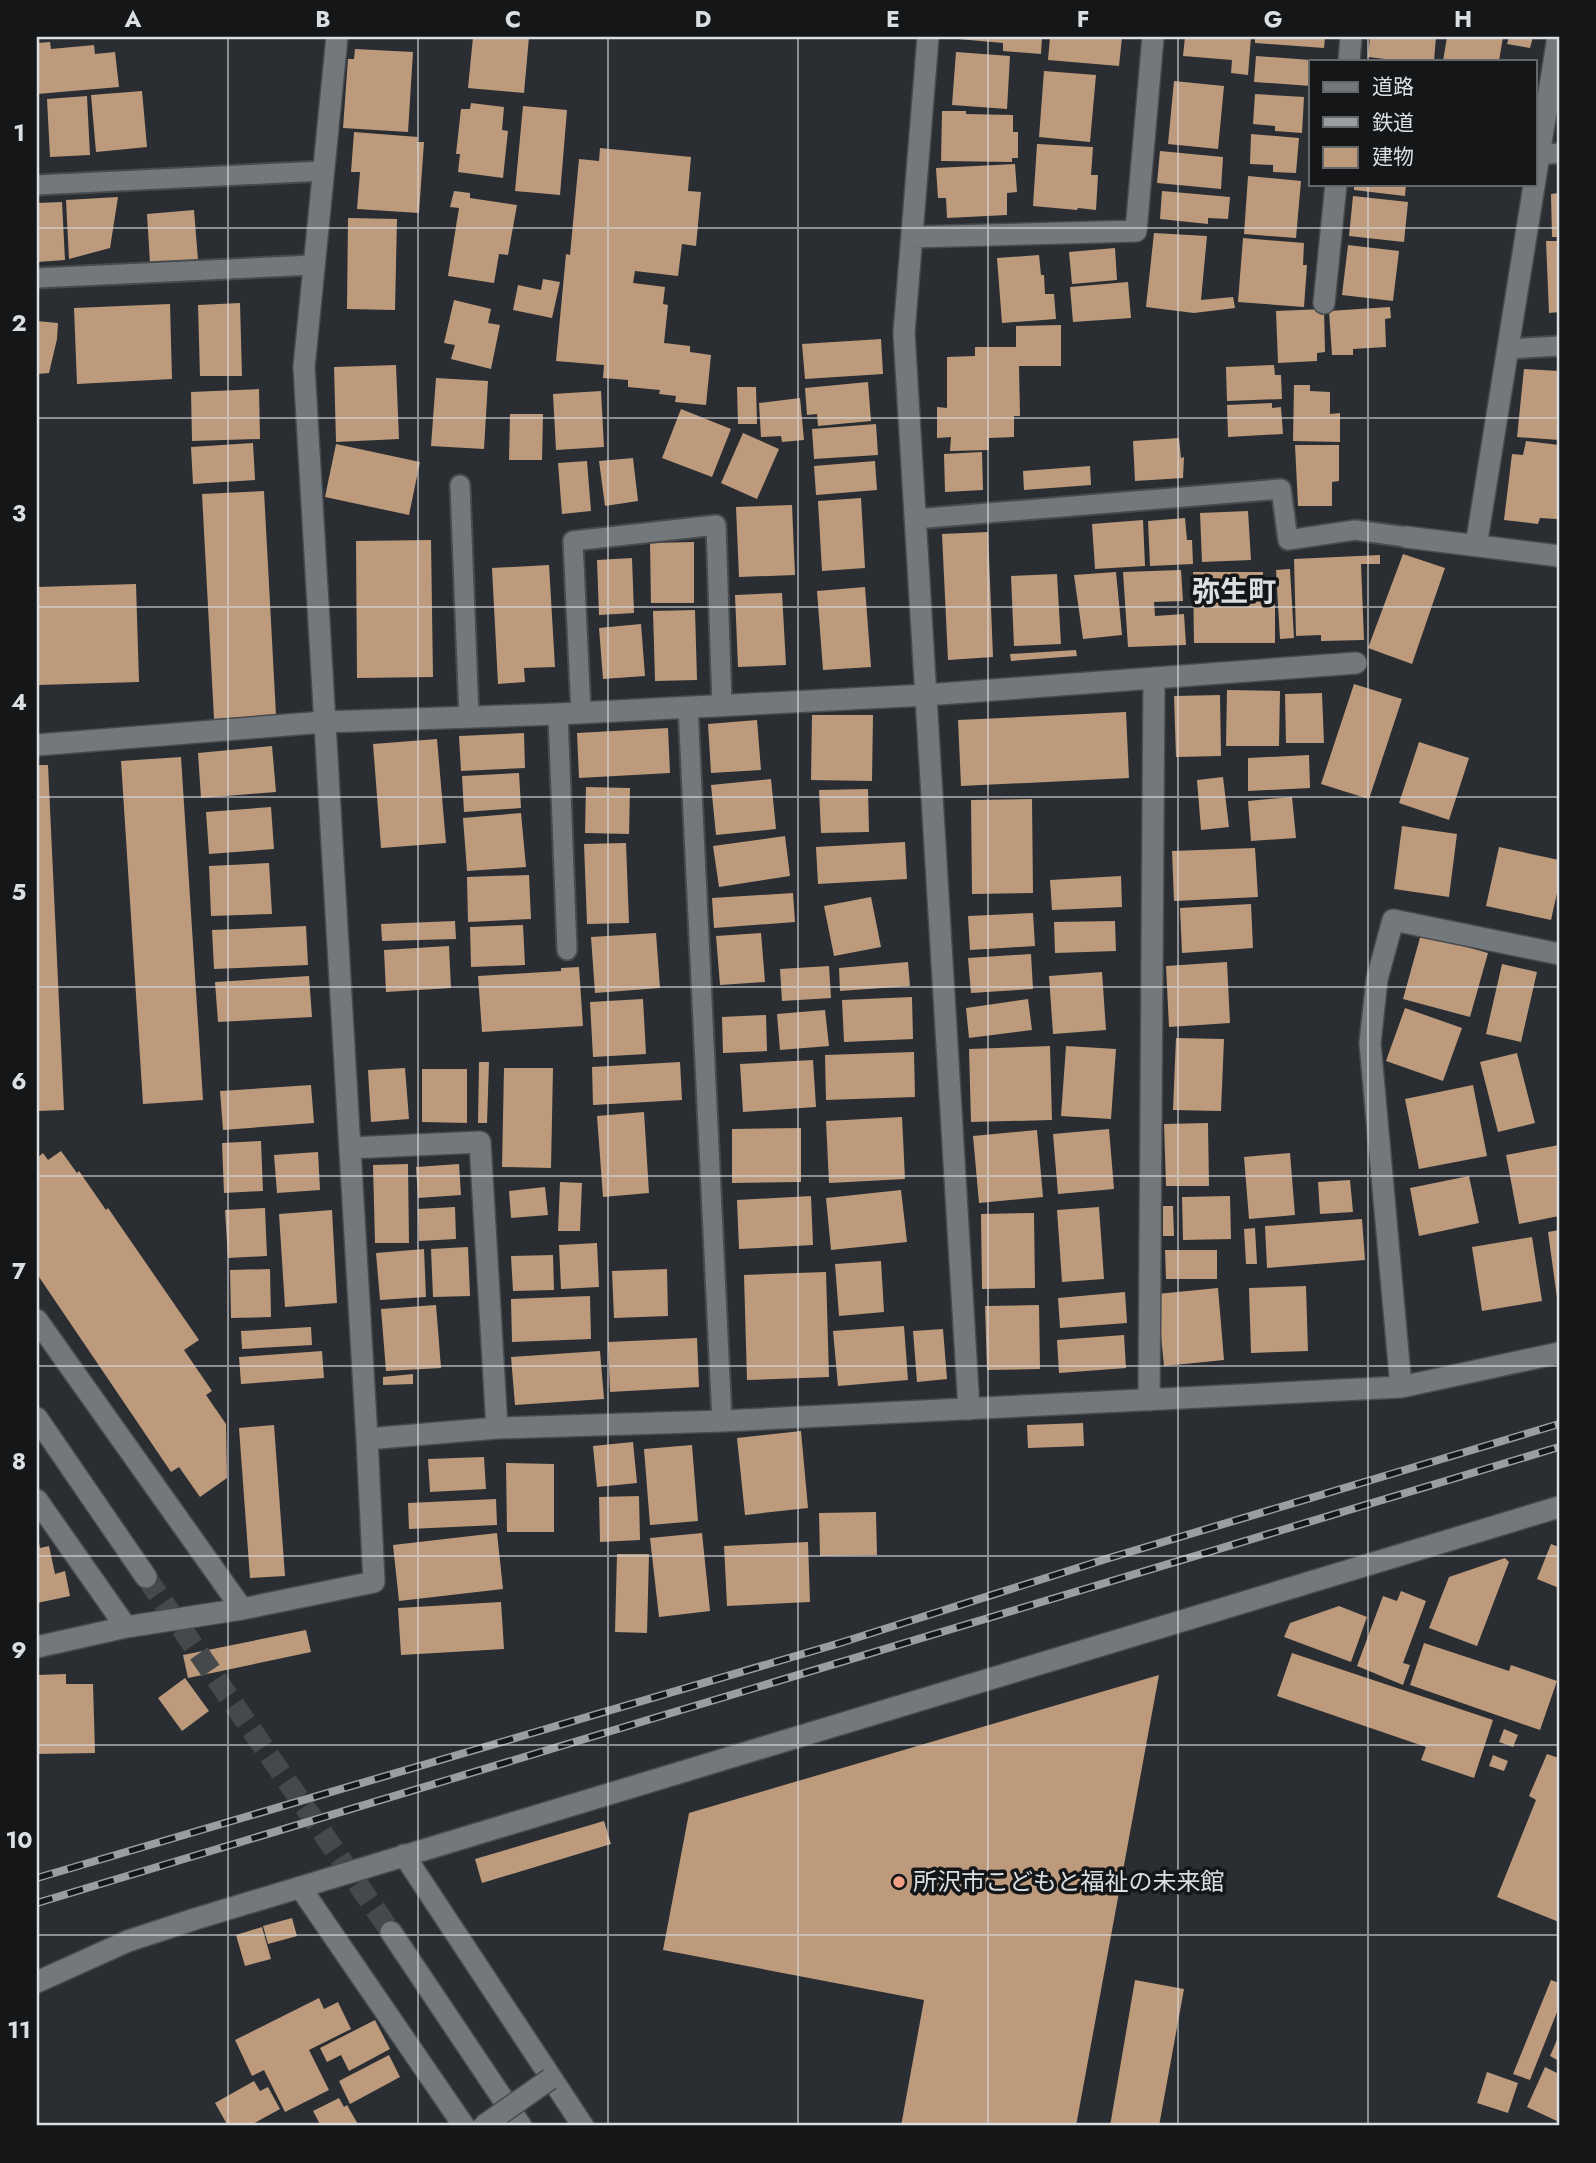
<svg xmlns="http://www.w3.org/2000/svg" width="1596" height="2163" font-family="Jost,'Noto Sans JP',sans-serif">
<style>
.building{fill:#bd9a7c}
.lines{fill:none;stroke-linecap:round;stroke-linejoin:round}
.secondary-tunnel{stroke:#45494c;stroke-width:21;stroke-dasharray:21 10;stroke-linecap:butt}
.lane-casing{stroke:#474b4e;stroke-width:23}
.street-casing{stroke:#474b4e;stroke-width:24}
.secondary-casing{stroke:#474b4e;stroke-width:24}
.lane{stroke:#73787d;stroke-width:19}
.street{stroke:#73787d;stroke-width:21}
.secondary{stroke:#73787d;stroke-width:21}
.rail-casing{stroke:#9a9ea1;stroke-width:8}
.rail{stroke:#141618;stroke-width:5;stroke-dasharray:16;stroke-linecap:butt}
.street-bridge-casing{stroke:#474b4e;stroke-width:24;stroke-linecap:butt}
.street-bridge{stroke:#73787d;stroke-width:21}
.grid{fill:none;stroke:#dcdfe2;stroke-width:2;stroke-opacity:0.55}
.poi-dot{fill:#f39f84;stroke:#141618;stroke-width:2.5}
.labels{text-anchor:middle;stroke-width:7;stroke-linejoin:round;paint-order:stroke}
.poi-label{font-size:24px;fill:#dcdfe2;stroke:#141618;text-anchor:start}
.quarter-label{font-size:28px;font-weight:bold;fill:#dcdfe2;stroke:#141618}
.neatline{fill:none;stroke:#dcdfe2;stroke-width:2.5}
.grid-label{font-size:23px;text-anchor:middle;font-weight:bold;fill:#dcdfe2}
</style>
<rect width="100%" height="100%" fill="#2a2e32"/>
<path class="building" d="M473,37H529L524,93L468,88Z
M958,37H1042L1041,54L1003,51V43L958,39Z
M1050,37H1122L1119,66L1048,60Z
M1185,37H1251L1248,75L1231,73L1232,60L1183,56Z
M1255,37H1325L1324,48L1255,43Z
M1370,37H1436L1434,61H1402L1368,57Z
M1447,37H1503L1499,61H1443Z
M1509,37H1533L1530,48L1507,44Z
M50,42L51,49L94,45L95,54L115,52L119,87L37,94V43Z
M355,49L413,52L408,132L343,128L348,59H354Z
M956,52L1010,56L1007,109L952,105Z
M1256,56L1311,60V86L1254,82Z
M1044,71L1096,75L1090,142L1039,137Z
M1174,81L1224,86L1218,149L1168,144Z
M142,91L147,147L96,152L91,95Z
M1255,94L1304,97L1302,133L1275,131V126L1253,124Z
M87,96L90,155L50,157L47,99Z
M471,103L504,107L502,130L508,131L503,178L458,172L460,154H456L461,109H470Z
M523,106L567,110L560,195L515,191Z
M942,111H966V114L1013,115V132H1018V158H1012V162L941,161Z
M354,132L418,137L417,142H424L419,213L357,209L360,172H351Z
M1251,134L1299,138L1296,173L1273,172V165L1250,164Z
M1037,144L1093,147L1091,175H1098L1096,210L1078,208L1077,210L1033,206Z
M600,148L691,157L688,191L701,192L696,246L682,244L678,276L635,271L633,283L665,287L663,304L668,305L664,343L690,346V352L711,355L706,405L675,402L676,396L659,394L660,390L628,387V380L603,378L604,365L556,361L566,254L570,255L579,159L599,161Z
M1160,151L1223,157L1221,189L1157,183Z
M1015,164L1017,192L1007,193V215L947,218L946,198H938L936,168Z
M1248,176L1301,181L1296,238L1244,234Z
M1354,184H1406L1405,196L1354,190Z
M454,191L470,193V198L517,205L508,255L499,254L494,283L448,276L459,208L450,207Z
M1162,191L1230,197L1228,219L1208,218V224L1160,219Z
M1559,193V237H1552L1551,194Z
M1353,196L1408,202L1404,242L1349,236Z
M118,197L110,248L69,259L66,200Z
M62,202L65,260L37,262V203Z
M194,210L198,260L150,263L147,214Z
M348,218L397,219L395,310L347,309Z
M1154,233L1207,236L1201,300L1233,297L1235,308L1194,313L1146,307Z
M1243,238L1304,243L1303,265H1307L1304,307L1238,302Z
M1546,241H1559V312L1549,313Z
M1348,245L1399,251L1393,301L1342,295Z
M1115,248L1117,280L1072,284L1069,252Z
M1039,255L1041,275H1044L1045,294H1054L1056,319L1002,323L997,258Z
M543,279L560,282L552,318L513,310L518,285L541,290Z
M1128,282L1131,318L1073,322L1070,287Z
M454,300L491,309L488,323L500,325L491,369L451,359L455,345L444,343Z
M240,303L242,376H200L198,305Z
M170,304L172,379L77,384L74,308Z
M1390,307L1391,318L1385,319L1386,347L1353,349V355H1332L1329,311Z
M1324,309L1325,352L1317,353V361L1278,363L1276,311Z
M37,321L58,323L57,339L49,373L37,374Z
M1061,325V366H1019L1020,416H1014V437L989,438V450L950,451L951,437L937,438V407L947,408V357L975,356V347H1016V326Z
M881,339L883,374L805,379L802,344Z
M396,365L399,439L336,442L334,367Z
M1274,365L1275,375H1281L1282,399L1227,401L1226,367Z
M1524,369L1559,371V440L1517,437Z
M436,378L488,381L484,449L431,446Z
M868,382L871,421L818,426L817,414L807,415L805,388Z
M1294,385H1310V391L1330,392V414L1340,413V442L1293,441Z
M737,387H756L757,424H738Z
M259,389L260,439L192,441L191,392Z
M601,391L604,447L556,450L553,394Z
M800,398L804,440L782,442L781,436L761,437L759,403Z
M1272,403V408L1281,407L1283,434L1228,437L1227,405Z
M681,409L731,429L712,477L662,458Z
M510,414H543L542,460H509Z
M876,424L878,455L814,459L812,429Z
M743,433L779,449L757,499L721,483Z
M1179,438L1181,458L1184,457L1183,478L1135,481L1133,441Z
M1526,441L1559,445V496L1557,519L1540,518L1538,524L1504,520L1512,454L1523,455Z
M253,443L255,480L193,484L191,447Z
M336,444L420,462L409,515L325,497Z
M1295,445H1339V481L1332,482V506H1298Z
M982,452L983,490L945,492L944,454Z
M633,458L638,501L605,506L599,461Z
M587,461L591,511L562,514L558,463Z
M875,461L877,490L816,495L814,466Z
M1090,466L1091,485L1024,490L1023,471Z
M264,491L276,715L214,719L202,494Z
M861,498L865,568L822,571L818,501Z
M792,505L795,575L739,577L736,507Z
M1248,511L1251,560L1202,562L1200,513Z
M1185,518L1187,540H1192L1193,564L1150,566L1148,521Z
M1143,520L1145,566L1095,569L1092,524Z
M988,532L993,657L948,660L942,534Z
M431,540L433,677L357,678L356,541Z
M694,542V603H651L650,543Z
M1403,554L1445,568L1412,664L1368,648Z
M1380,555V564H1361L1364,640L1321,641V635L1296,636L1294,559Z
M632,558L634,613L599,615L597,560Z
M549,565L555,667L524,668L525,682L498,684L492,568Z
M1290,569L1294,638L1280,639L1276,570Z
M1181,570L1183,601L1154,602L1155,616L1184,614L1186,645L1128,647L1123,572Z
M1116,572L1122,635L1083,639L1074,575Z
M1193,572H1263V594H1275V643H1194Z
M1057,574L1061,644L1014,646L1011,576Z
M136,584L139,682L37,685V587Z
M865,587L871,667L823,670L817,591Z
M782,593L786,665L738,667L735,595Z
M695,610L697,680L655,681L653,611Z
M641,624L645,676L603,679L599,628Z
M1076,650L1077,656L1011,661L1010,654Z
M1354,684L1402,699L1369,799L1321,784Z
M1227,690L1280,691L1279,746H1226Z
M1322,693L1324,743H1286L1285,694Z
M1220,695L1221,756L1176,757L1174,696Z
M1126,712L1129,778L961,786L958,720Z
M812,715H873L872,781L811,780Z
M757,720L761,770L711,773L708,724Z
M668,728L670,773L579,778L577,733Z
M524,733L525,768L461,771L459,736Z
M437,739L446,843L381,848L373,744Z
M1419,742L1469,758L1449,820L1399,803Z
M272,746L276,792L201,798L198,753Z
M1309,755L1310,788L1248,791V758Z
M181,757L203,1100L143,1104L121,761Z
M37,765H48L64,1110L37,1111Z
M519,773L521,808L464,812L462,776Z
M1223,777L1229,827L1201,830L1197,780Z
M771,779L776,829L716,835L711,785Z
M586,787L630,788L629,834L585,833Z
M868,789L869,832L821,833L819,790Z
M1292,797L1296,838L1251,841L1248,801Z
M1032,799L1033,893L972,894L971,800Z
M271,807L274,849L209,854L206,812Z
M521,813L526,867L467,871L463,818Z
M1402,826L1457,834L1449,897L1394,889Z
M785,836L790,876L719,887L713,846Z
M905,842L907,879L818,884L816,847Z
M626,843L629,923L587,924L584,844Z
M1499,847L1559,860V884L1551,920L1486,906Z
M1255,848L1258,897L1174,901L1172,851Z
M269,863L272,914L211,916L209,866Z
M529,875L531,919L468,922L467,877Z
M1121,876L1122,907L1052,910L1050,880Z
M793,893L795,922L714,928L712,898Z
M871,897L881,947L834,956L824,906Z
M1251,904L1253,948L1182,953L1180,908Z
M1033,913L1035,946L970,950L968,916Z
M455,921L456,939L382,941L381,924Z
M1115,921L1116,951L1055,953L1054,922Z
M523,925L525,965L471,967L470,927Z
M306,926L308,965L214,969L212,930Z
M656,933L660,988L595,993L591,937Z
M761,933L765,982L720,985L716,936Z
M1421,934L1488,953L1470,1017L1403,999Z
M449,946L451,988L386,992L384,950Z
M1031,954L1033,989L971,993L968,958Z
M908,962L910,986L840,991L839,968Z
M1227,962L1230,1023L1169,1027L1166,966Z
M1502,964L1537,972L1521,1042L1486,1034Z
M829,966L831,998L782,1001L780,969Z
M579,967L583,1026L482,1032L478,976L561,971V968Z
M1102,972L1106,1030L1053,1034L1049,976Z
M309,976L312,1017L218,1022L215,982Z
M912,997L913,1039L844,1042L842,1000Z
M643,999L646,1054L593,1057L590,1002Z
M1028,999L1032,1030L969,1038L966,1008Z
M1405,1008L1462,1028L1443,1081L1386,1061Z
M825,1010L829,1046L780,1050L777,1014Z
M766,1015L767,1051L723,1053L722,1017Z
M1176,1038L1224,1039L1221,1111L1173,1110Z
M1050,1046L1052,1120L971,1122L969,1049Z
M1066,1046L1116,1049L1111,1119L1061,1116Z
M914,1052L915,1097L826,1100L825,1055Z
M1517,1053L1535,1123L1498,1132L1480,1062Z
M813,1060L816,1107L743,1112L740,1064Z
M479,1062H489L487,1123H478Z
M680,1062L682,1100L593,1105L592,1067Z
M405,1068L409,1119L371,1122L368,1070Z
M504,1068H553L551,1168L502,1167Z
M422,1069H467V1123L422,1122Z
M311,1085L314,1123L223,1130L220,1091Z
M1473,1085L1487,1156L1419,1169L1405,1099Z
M644,1112L649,1193L603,1197L597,1116Z
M902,1117L905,1179L829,1183L826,1121Z
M1208,1123L1209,1186H1166L1164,1124Z
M801,1128V1182L732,1183V1129Z
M1109,1129L1114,1189L1058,1194L1053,1134Z
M1037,1130L1043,1197L979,1203L973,1136Z
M261,1141L263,1191L224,1193L222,1143Z
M1559,1145V1216L1519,1224L1506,1155Z
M61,1151L77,1173L79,1171L106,1210L108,1208L199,1340L184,1350L212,1391L206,1395L226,1424L227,1478L200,1497L179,1467L171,1472L37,1274L38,1214L37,1158L43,1153L48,1160Z
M318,1152L320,1190L277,1193L274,1155Z
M1290,1153L1295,1215L1249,1219L1244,1157Z
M408,1164L409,1243H375L373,1165Z
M459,1164L461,1195L418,1198L416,1167Z
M1469,1176L1479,1223L1419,1236L1410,1188Z
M1350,1180L1353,1212L1320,1214L1318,1182Z
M560,1182L582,1183L580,1231H558Z
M545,1187L548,1215L511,1218L509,1191Z
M901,1190L907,1242L831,1250L826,1198Z
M811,1196L813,1245L739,1249L737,1200Z
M1230,1196L1231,1239L1183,1240L1182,1197Z
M1163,1206H1173L1174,1236H1163Z
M455,1207L456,1239L419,1241L418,1209Z
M1099,1207L1104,1279L1062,1282L1057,1210Z
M265,1208L267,1256L228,1258L225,1210Z
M332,1210L337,1303L285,1307L279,1214Z
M1034,1213L1035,1288L982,1289L981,1214Z
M1362,1219L1365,1260L1267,1268L1265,1226Z
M1255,1228L1257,1264H1246L1244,1229Z
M1559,1230V1305H1558L1548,1232Z
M1532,1237L1542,1301L1482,1311L1472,1247Z
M597,1243L599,1287L561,1289L559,1245Z
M468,1247L470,1296L433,1297L431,1249Z
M424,1249L426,1297L380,1300L376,1253Z
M1165,1250H1217V1279H1166Z
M553,1255L554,1290L513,1291L511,1256Z
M881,1261L884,1312L839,1316L835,1264Z
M270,1269L271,1317L231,1318L230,1270Z
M667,1269L668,1316L614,1318L612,1271Z
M826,1272L829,1377L747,1380L744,1275Z
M1306,1286L1308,1351L1251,1353L1249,1288Z
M1218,1288L1224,1360L1164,1366L1157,1294Z
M1125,1292L1127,1323L1060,1328L1058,1298Z
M590,1296L591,1339L512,1342L511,1299Z
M436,1305L441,1368L386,1371L381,1309Z
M1039,1305L1040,1369L987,1370L985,1306Z
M904,1326L908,1380L838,1386L833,1331Z
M311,1327L312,1345L242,1349L241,1331Z
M943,1329L947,1379L917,1382L913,1331Z
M1124,1335L1126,1368L1059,1373L1057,1340Z
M697,1338L699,1387L610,1392L608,1342Z
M322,1351L324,1378L241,1384L239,1357Z
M600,1351L604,1399L515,1405L511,1357Z
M413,1374V1384L383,1385V1377Z
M1083,1423L1084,1446L1028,1448L1027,1425Z
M274,1425L285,1576L250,1578L239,1428Z
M801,1431L808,1508L745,1515L737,1438Z
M633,1442L637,1483L597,1487L593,1446Z
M692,1445L698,1521L650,1525L644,1449Z
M484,1457L486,1489L430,1492L428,1459Z
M506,1463L554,1464V1532H507Z
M639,1496L640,1540L600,1542L599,1497Z
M496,1499L497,1525L409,1529L408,1503Z
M876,1512L877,1555L820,1556L819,1513Z
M497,1533L503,1589L399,1601L393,1545Z
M702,1533L710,1611L659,1617L650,1538Z
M38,1537L40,1548L49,1546L55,1574L65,1571L70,1596L37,1603Z
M808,1542L810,1602L727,1606L724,1546Z
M1551,1544L1559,1547V1588L1537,1579Z
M617,1554H649L647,1633L615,1632Z
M1505,1558L1509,1562L1477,1646L1429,1628L1449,1577Z
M1401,1591L1426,1601L1403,1663L1410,1665L1403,1685L1357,1666L1383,1596L1397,1601Z
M501,1602L504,1649L401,1655L398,1608Z
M1339,1606L1367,1617L1351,1662L1284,1637L1290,1623Z
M306,1630L311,1652L188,1678L183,1655Z
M1424,1643L1509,1671L1511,1665L1557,1681L1540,1730L1410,1685Z
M1292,1653L1493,1720L1474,1778L1421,1760L1426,1747L1277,1696Z
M66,1674V1684H93L95,1753L37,1754V1675Z
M1159,1675L1076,2126H901L924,2000L663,1950L689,1813Z
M185,1678L209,1711L182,1731L158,1698Z
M1504,1729L1518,1735L1513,1747L1499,1742Z
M1547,1754L1559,1758V1922L1497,1897L1536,1800L1529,1796Z
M1493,1755L1508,1761L1504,1771L1489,1766Z
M604,1821L611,1844L482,1883L475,1859Z
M292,1918L297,1936L268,1944L263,1926Z
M262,1927L271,1959L245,1966L236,1935Z
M1135,1980L1184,1989L1159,2126H1110Z
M1551,1980L1559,1983V2007L1530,2080L1513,2074Z
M319,1998L324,2009L338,2002L351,2029L309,2050L329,2090L285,2112L264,2070L252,2076L235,2040Z
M375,2020L390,2049L349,2071L341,2055L327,2062L320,2048Z
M1559,2035V2061L1550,2056Z
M389,2055L400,2077L350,2104L339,2081Z
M1545,2067L1559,2074V2122L1527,2107Z
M1487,2072L1518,2083L1508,2113L1477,2103Z
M254,2081L260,2091L268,2087L280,2109L249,2126H228L215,2103Z
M339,2098L344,2107L347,2105L359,2126H321L313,2111Z"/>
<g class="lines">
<path class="secondary-tunnel" d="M146,1577L391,1932"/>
<defs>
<path id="lane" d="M1540,155L1559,153
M37,185L323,171
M37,278L313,265
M1508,349L1559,346
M460,485L469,717
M915,519L1281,489L1288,540L1355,530L1406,537
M688,707L722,1421
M581,713L573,541L716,525L722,706
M558,714L567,950"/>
<path id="street" d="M337,37L304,367L367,1439
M928,37L904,333L969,1409
M1349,61L1351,37
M912,237L1136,231L1153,37
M1324,303L1336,184
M1406,537L1559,556
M1476,546L1558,37
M37,745L324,722L558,714L926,695L1356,663
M350,1148L480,1142L497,1428
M37,1320L242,1609
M1401,1387L1370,1043L1377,979L1393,920L1559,954
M1149,1400L1154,678
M37,1500L126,1627
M37,1647L126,1627L242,1609L374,1582L367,1439L497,1428L722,1421L1401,1387L1559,1353
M404,1855L583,2126
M300,1887L464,2126
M37,1982L128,1941L195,1919L1559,1507"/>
<path id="secondary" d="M37,1418L146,1577
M391,1932L521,2126"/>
</defs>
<use href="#lane" class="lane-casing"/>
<use href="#street" class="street-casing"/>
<use href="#secondary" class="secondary-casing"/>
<use href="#lane" class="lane"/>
<use href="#street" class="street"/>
<use href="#secondary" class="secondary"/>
<defs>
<path id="rail" d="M37,1878L840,1643L1106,1559L1559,1424
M37,1903L1559,1447"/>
</defs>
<use href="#rail" class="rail-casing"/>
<use href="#rail" class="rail"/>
<defs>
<path id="street-bridge" d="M483,2126L550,2079"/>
</defs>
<use href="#street-bridge" class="street-bridge-casing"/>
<use href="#street-bridge" class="street-bridge"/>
</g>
<path class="grid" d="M228,37V2126M418,37V2126M608,37V2126M798,37V2126M988,37V2126M1178,37V2126M1368,37V61M1368,184V2126M37,228H1559M37,418H1559M37,607H1559M37,797H1559M37,987H1559M37,1176H1559M37,1366H1559M37,1556H1559M37,1745H1559M37,1935H1559"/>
<circle class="poi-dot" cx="899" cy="1882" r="7"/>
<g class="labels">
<g class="poi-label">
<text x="913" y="1890">所沢市こどもと福祉の未来館</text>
</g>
<g class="quarter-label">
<text x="1234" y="601">弥生町</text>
</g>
</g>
<rect width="1596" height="2163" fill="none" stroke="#141618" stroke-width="77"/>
<rect x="1309" y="60" width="228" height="126" fill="#141618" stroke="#646669" stroke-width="2"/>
<rect x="1323" y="82" width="35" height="10" fill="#73787d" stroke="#646669" stroke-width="2"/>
<text x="1372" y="94" font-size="21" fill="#dcdfe2">道路</text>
<rect x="1323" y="117" width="35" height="10" fill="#9a9ea1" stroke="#646669" stroke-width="2"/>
<text x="1372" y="130" font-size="21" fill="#dcdfe2">鉄道</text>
<rect x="1323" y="147" width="35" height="21" fill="#bd9a7c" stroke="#646669" stroke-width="2"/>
<text x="1372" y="164" font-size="21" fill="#dcdfe2">建物</text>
<rect x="38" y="38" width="1520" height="2086" class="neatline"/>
<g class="grid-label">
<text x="133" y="27">A</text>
<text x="323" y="27">B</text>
<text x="513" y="27">C</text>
<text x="703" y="27">D</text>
<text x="893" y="27">E</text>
<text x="1083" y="27">F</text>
<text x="1273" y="27">G</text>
<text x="1463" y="27">H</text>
<text x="19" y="141">1</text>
<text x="19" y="331">2</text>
<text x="19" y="521">3</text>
<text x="19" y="710">4</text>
<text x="19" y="900">5</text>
<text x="19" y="1089">6</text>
<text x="19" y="1279">7</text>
<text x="19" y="1469">8</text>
<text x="19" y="1658">9</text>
<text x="19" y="1848">10</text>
<text x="19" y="2038">11</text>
</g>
</svg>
